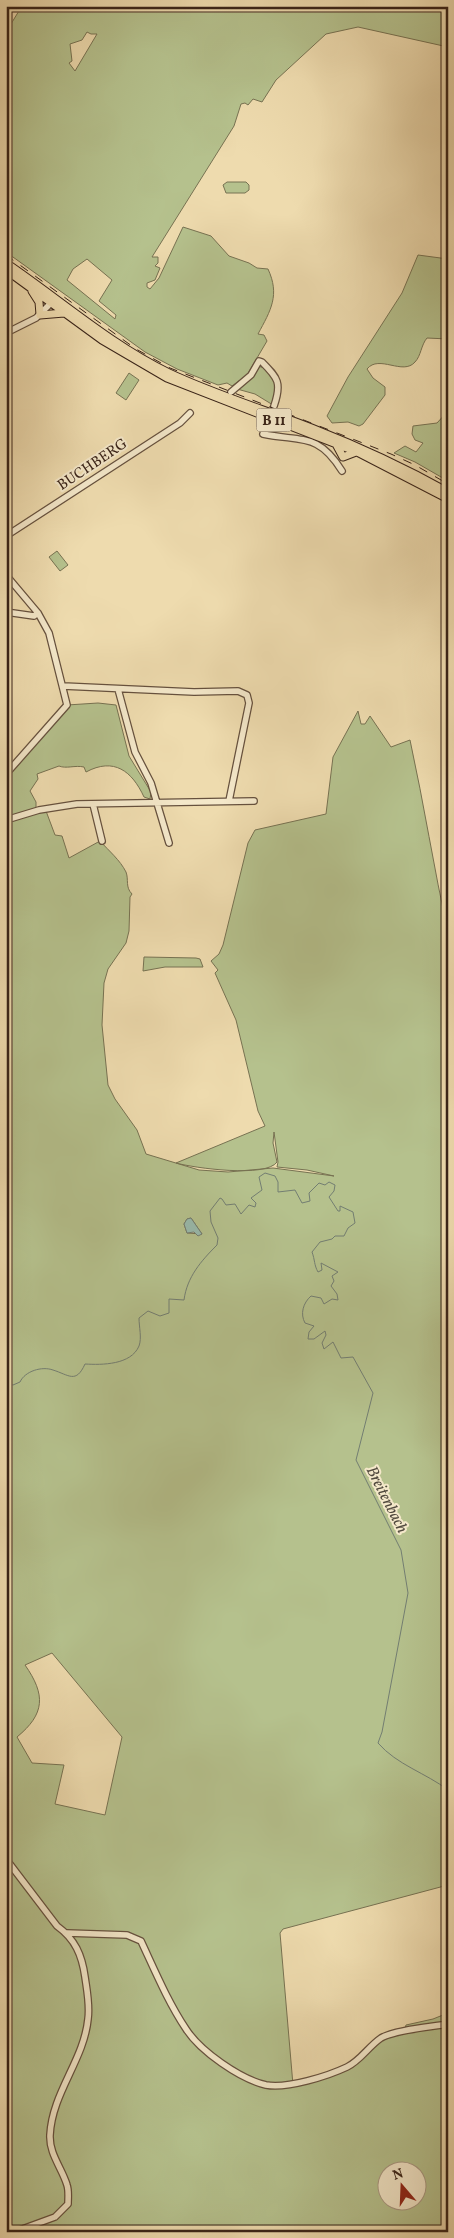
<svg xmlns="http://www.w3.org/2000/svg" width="454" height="2238" font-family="Vollkorn,serif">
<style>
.green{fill:#b5c18d;stroke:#777252;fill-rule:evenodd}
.water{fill:#99bbae;stroke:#737e72}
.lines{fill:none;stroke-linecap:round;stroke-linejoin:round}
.stream{stroke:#737e72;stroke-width:1}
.minor-casing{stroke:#66513e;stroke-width:8}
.major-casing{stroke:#392318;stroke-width:9}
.minor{stroke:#f4e8ca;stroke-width:5.5}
.major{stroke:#eedbae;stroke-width:7}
.rail{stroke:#392318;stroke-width:1;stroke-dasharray:9 9;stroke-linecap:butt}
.labels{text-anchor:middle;stroke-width:4;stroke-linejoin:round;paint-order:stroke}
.shield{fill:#f4e8ca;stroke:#715e4d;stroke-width:1}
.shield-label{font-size:14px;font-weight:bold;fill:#392318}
.street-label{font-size:15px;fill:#392318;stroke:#f4e8ca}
.water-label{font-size:16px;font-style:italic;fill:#51493e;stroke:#f4e8ca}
</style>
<rect width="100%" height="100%" fill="#eedbae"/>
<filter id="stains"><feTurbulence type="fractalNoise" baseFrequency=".004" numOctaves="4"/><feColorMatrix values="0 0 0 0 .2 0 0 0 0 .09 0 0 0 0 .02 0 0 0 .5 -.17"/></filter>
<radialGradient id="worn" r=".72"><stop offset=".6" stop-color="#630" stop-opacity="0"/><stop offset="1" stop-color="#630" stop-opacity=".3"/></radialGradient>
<path class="green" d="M22,6H448V47L358,27L326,34L276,80L262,102L253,99L248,105L245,103L241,104L234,126L152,257H158V263L155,266L160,268L155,280L147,283V287L150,289L159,278L183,227L211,236L229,256L249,263L257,268L268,269C280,295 271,310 258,334L264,335L267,341L247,375L232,386L227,383L218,385L177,369L145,352L6,252V32ZM87,32L91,34H97L75,71L69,63L72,61L70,44L82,40ZM87,259L112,280L99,301L116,315L115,319L67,280L73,269Z
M227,182H246L249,185V190L245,193H226L223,185Z
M418,255L448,259V339L427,338C421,345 421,356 415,362C403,376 379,354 367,369L373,378L385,387V395L363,424L359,426L348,422L332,423L327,416L348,377L402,293Z
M258,366L267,369L277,384L273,405L255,394L237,389Z
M129,373L139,380L126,400L116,393Z
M448,411V481L415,462L394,453L405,446L416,452L423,443L415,440L412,434L413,426L437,423Z
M57,551L68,565L60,571L49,557Z
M98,703L116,705L129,756L151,792L150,799L144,797C132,771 114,757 86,772L84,767C75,765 66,769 59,766L37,774L38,779L30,791L36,802V810L46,811L55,835L62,836L69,858L100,841C109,851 120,860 126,872C129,880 125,887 132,894L130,897L129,931L126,943L108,969L104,983L102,1025L108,1085L115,1099L137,1130L146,1154L199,1170L228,1172L273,1168L334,1176L307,1170L277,1167L278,1162L274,1132L273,1143L277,1162C266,1178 194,1168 176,1163L265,1126L258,1111L236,1020L215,973L218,970L211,961L219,954L223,945L248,843L255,830L326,814L333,757L358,711L361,724H365L370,716L391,747L410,740C424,804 434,869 448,933V1885L283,1929L280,1933L293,2085L340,2072L375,2044L405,2028L406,2025L433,2019L448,2013V2232H6V774L67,705ZM191,1218L202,1234L187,1233L184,1224L187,1219ZM52,1653L122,1737L105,1815L55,1804L64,1765L32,1763L17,1737C45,1714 46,1695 25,1665ZM386,2170H416V2200H386Z
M144,957L196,958L200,959L203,967H165L143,971Z"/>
<path class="water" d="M191,1218L202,1234L198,1236L194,1232L187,1233L184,1224L187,1219Z"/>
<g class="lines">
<path class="stream" d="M6,1384L13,1385L20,1382C25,1371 42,1366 53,1370C69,1375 76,1384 85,1364C102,1365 131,1365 139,1346C142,1338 139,1327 139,1318L148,1311L160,1316L169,1313V1299L184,1300C187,1277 201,1261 217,1245L218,1238L211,1222L210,1211L220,1198L222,1199L226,1205L235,1204L241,1214L249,1205L255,1207L256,1203L251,1198L262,1190L259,1177L265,1173L275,1176L278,1182V1192L295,1190L302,1203L310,1201L309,1193L319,1183L325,1185L329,1182L335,1185L334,1191L329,1197L338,1211H340V1206L353,1212L355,1223L348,1228L344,1236H335L332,1239L320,1242L312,1252C315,1260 314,1265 318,1272L322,1270L321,1263L338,1272L332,1276L334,1281L331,1286L337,1294L338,1300L332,1299L324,1304L321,1298L311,1296C303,1303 300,1314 305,1323L314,1326L309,1332L308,1339H314L325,1331L326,1335L322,1343L324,1349L333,1342L341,1358L353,1357L373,1393L356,1460L401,1550L408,1593L382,1732L378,1743C397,1765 426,1773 448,1790"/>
<defs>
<path id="minor" d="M6,333L36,318L53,301
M231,392L251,375L259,361L262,362C278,378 282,383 274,406
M268,422L263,434C301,442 318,432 342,471
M6,536L180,423L190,413
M6,575L38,613L49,633L67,705L6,774
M6,612L34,616L38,613
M63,686L194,692L238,691L247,695L249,703L229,801
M118,689L135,752L151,783L169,843
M93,804L102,841
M6,820L39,810L77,804L254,801
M6,1859L57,1926C75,1939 82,1955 85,1977C87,1991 90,2005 88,2019C84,2060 52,2093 50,2135C49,2154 62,2168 67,2185C69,2191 68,2198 68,2204L55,2217L14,2232
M67,1933L127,1935L141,1941C155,1971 168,2002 186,2029C200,2051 240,2079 266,2085C287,2089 328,2076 347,2067C360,2061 369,2046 381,2038C394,2030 431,2027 448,2024"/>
<path id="major" d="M6,263C59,299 111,345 169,373C216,395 266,410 314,429C360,447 405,468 448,492
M6,270L102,340L167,378L357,452L448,499
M32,291L39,302L40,315L64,313
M336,444L343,457L356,452"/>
</defs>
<use href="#minor" class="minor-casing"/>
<use href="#major" class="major-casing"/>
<use href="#minor" class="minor"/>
<use href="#major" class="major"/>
<path class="rail" d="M6,255L136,349L170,368L391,454L415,465L448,484"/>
</g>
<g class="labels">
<rect class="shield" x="256.5" y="408.5" width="35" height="23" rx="4"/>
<g class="shield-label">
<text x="274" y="425">B 11</text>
</g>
<g class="street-label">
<text transform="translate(92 464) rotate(-34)" y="5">BUCHBERG</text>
</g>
<g class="water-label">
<text transform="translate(388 1499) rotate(63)" y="6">Breitenbach</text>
</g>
</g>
<rect width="454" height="2238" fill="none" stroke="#eedbae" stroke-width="25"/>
<rect x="8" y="8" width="439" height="2223" fill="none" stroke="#392318" stroke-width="2.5"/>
<rect x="12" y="12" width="429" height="2213" fill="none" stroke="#392318"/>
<g transform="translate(402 2186) rotate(341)"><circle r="24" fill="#f4e8ca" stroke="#a99983"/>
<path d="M0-4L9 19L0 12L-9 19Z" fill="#8f2418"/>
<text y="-8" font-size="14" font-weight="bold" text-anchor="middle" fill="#392318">N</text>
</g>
<rect width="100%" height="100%" filter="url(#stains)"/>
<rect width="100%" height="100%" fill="url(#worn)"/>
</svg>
